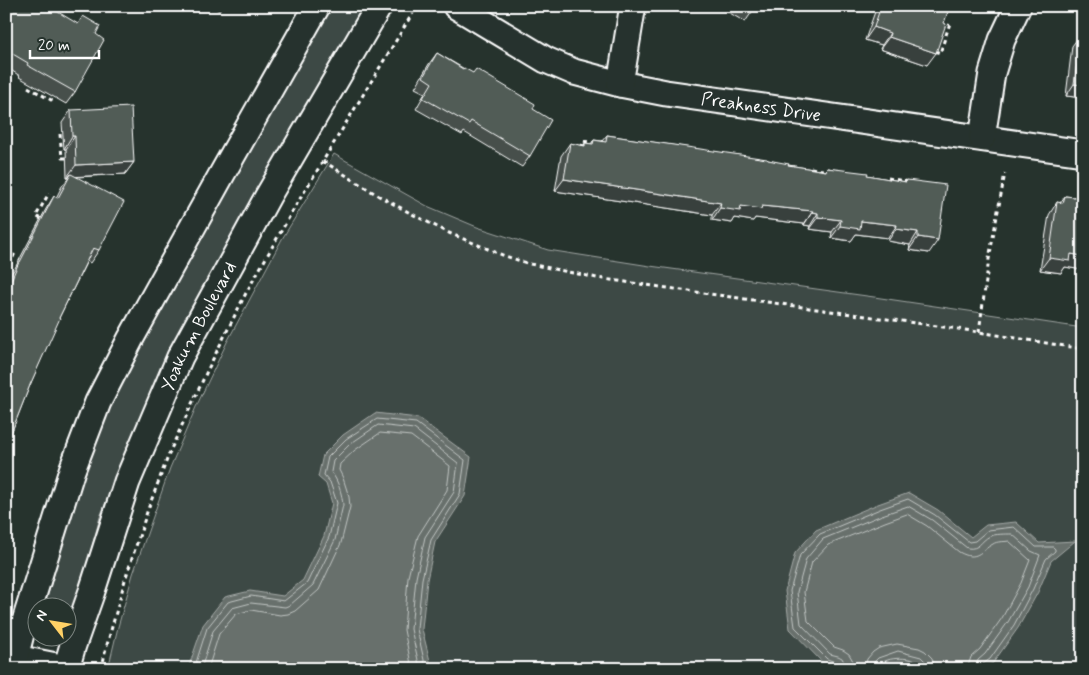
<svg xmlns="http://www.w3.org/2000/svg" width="1089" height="675" font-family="Mynerve,sans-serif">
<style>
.green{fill:#3e4944;stroke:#9ea4a2}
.water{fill:#67706c;stroke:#a4a9a7}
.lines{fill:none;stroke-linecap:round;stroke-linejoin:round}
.shore{stroke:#c2c6c4;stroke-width:1}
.minor-casing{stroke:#fff;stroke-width:29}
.path{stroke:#fff;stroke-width:3;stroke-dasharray:4 4;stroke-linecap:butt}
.minor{stroke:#26332d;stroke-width:25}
.wall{fill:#464f4b;stroke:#fff}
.shaded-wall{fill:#39403d;stroke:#fff}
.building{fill:#515c57;stroke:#fff}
.labels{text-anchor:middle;stroke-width:5;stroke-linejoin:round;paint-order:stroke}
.street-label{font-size:18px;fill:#fff;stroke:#26332d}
</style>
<rect width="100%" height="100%" fill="#26332d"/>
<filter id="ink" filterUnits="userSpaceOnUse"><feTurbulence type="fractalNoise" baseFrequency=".02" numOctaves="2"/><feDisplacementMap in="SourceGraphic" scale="10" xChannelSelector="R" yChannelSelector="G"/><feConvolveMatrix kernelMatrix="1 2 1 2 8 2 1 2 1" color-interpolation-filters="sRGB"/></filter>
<g filter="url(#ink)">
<path class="green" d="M332,6H359L360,16L188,317L151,391L100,517L71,624L68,631V608H44L74,505L86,470L103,423L124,378L177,274Z
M334,154L427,206L477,227L548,250L650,266L874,297L1083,328V669H108L118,627L133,574L170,468L196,407L227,342L282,239Z"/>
<path class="water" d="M375,413L418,418L471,457L465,496L435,542L427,580L422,629L432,669H190L189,666L203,625L225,597L250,591L283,596L303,580L324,536L332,503L326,484L318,477L323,455L343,435Z
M909,493L938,510L971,537L986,525L1016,522L1039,543L1075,541L1051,561L1038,592L1018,628L993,663L984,669H920L918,667L898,662L877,669H844L824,664L790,629L785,591L795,553L816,530L878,504Z"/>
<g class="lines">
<path class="shore" d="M194,669L207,628L228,602L251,596L284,601L307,583L329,537L337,503L330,482L324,475L328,457L346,439L377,419L416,423L465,460L460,494L431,540L422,579L417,629L426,669
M201,669L213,631L232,608L251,603L285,607L290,605L313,585L335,540L343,505C342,494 338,480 331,472L333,461L350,444L378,425L414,429L458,463L454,492L425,537L416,578L411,629L420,669
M208,669L219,634L236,614L251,610L280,615L288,614L295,611L319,590L341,543L350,507L349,497L343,478L339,470L340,464L355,450L380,433L411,436L450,466L447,490L418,536L408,577L404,630L412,669
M840,669L838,663L827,659L795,627L790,591L800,555L820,534L880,509L908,499L935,515L969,542L975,541L988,530L1014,527L1036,547H1053L1055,549V551L1046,559L1033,589L1014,625L990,659L983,664L982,669
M846,669L845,664L842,658L838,656L830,654L801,624L797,592L806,559L823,539L882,515L908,506L932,520L967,548C980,550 980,541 990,536C995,534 1005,534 1012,534L1031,551L1040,555L1028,587L1008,622L985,654L978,660L976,669
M853,669V661L849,654L843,650L834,647L808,621L804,592L812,562L828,545L885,522L907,514L927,526L959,552C977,562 980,551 993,544C997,541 1004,542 1009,541L1030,560L1021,583L1002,618L980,649L971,657L969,663L968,669
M865,669L867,659L873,652L879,648L897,644L919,648L925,651L932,658L935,669
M873,669L874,662L878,658L898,651L921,657L926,662L927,669
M879,669C880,667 879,666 880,665C885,656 916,656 920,665C921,666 920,667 921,669"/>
<defs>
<g id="minor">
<path id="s1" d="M456,6L546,60L574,72L620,84L666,93L1083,153"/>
<path d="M620,84L632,11L633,6"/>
<path d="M982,138L992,73L1002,40L1018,6"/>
<path d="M6,656L66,668"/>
<path d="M12,669L21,634L72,470L98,402L131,338L222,174L317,6"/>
<path id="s2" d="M66,669L73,645L92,591L127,482L180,357L268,196L379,6"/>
</g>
</defs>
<use href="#minor" class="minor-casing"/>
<path class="path" d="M935,51L940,53L950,23
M28,87L51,100L54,95
M60,134L62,158H69
M582,148L583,141L595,143
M323,161L379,196L412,214L449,233L505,256L530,264L597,278L979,332L1083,349
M811,168L828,171
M888,178L910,182
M41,219L36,216L49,193
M6,272L15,253
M6,277L9,278
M979,332L989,259L1005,173
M102,669L105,652L125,580L148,509L171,449L208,369L246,293L292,212L417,6"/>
<use href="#minor" class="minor"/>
</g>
<path class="wall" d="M6,6L78,24L83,16L96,34L75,92L66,104L19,77L20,76L6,67Z
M212,6H222L219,11Z
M718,6H756L745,22Z
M877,6H950L927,65L880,49L882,45L865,40Z
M1081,34L1083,98L1066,96L1072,46Z
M437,53L533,109L530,156L522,167L464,132L462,135L416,109L425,93L415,88L429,64Z
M71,110L134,162L125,174L77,177L99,250L90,263L87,261L59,318L30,385L8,441L6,451V284L11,274L15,268L46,209L54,196L56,198L62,186L69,177H67L66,149H64L62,123Z
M607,135L768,160L788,165L825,171L827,168L906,182L907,180L929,253L909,250L910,245L888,241V238L856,234L851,241L831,238L832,232L809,229L810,226L804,225V224L755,218L753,221L735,218L732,223L712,220V215L555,191L561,156L570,143L584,146L585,143L591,144L594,140L602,141Z
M1065,196L1083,198V270L1065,267L1061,273L1040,270L1049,215L1057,202L1060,203Z"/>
<path class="shaded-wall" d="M874,27L890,33L882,45L865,40Z
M889,37L936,53L927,65L880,49Z
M1074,84L1083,85V98L1066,96Z
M72,136H75L66,149H64Z
M134,162L125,174L69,177L71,174L69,177H67L76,165Z
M564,179L721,203L712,215L555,191Z
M741,206H762L813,211L804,224L755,218L753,221L735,218L732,223L712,220L720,208Z
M812,212L818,213L810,226L804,225Z
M818,217L841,220L832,232L809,229Z
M861,221L897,225L888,238L856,234L851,241L831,238L840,226Z
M896,229L918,232L910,245L888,241Z
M918,237L938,240L929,253L909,250Z
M1071,254L1083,256L1082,270L1065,267L1061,273L1040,270L1049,258Z"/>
<path class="building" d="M6,6H48L78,24L83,16L100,26L96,34L104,40L75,92L27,65L28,63L6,50Z
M748,6H756L754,10Z
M881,6H950L944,23L946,24L936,53L889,37L890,33L874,27Z
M1081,34H1083V85L1074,84Z
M437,53L463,69L464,68L473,73L476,69L535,104L533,109L551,120L530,156L471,121L469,124L423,98L432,83L423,77Z
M131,107L134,162L76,165L75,136H72L71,110Z
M607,135L767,159L768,160L789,164L788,165L826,171L827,168L868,173L867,175L906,182L907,180L946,185L938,240L918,237V232L896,229L897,225L861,221L860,229L840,226L841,220L818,217V213L812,212L813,211L762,206L761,209L741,206L740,211L720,208L721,203L564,179L570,143L585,146V143L593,144L594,140L606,142Z
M71,174L124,202L99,250L93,248L59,318H60L30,385L8,441L9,442L6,451V292L19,262H20L54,196L58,198Z
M1065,196L1083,198V256L1071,254L1070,261L1049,258L1057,202L1063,203Z"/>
</g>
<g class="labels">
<g class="street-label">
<text dy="6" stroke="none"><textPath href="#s1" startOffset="326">Preakness Drive</textPath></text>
<text dy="6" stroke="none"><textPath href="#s2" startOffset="368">Yoakum Boulevard</textPath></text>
</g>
</g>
<rect width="1089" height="675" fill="none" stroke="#26332d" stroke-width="25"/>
<rect x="12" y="12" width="1064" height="650" fill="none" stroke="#fff" stroke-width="2" filter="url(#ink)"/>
<g transform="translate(52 622) rotate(301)"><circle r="24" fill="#26332d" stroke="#7d8581"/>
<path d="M0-4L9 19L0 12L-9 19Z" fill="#ffd166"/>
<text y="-8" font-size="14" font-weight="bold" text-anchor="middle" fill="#ffffff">N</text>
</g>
<path d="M30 50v8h69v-8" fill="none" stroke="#ffffff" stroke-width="2.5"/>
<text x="38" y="50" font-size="15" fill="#ffffff" stroke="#26332d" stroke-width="4" paint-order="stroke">20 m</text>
</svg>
